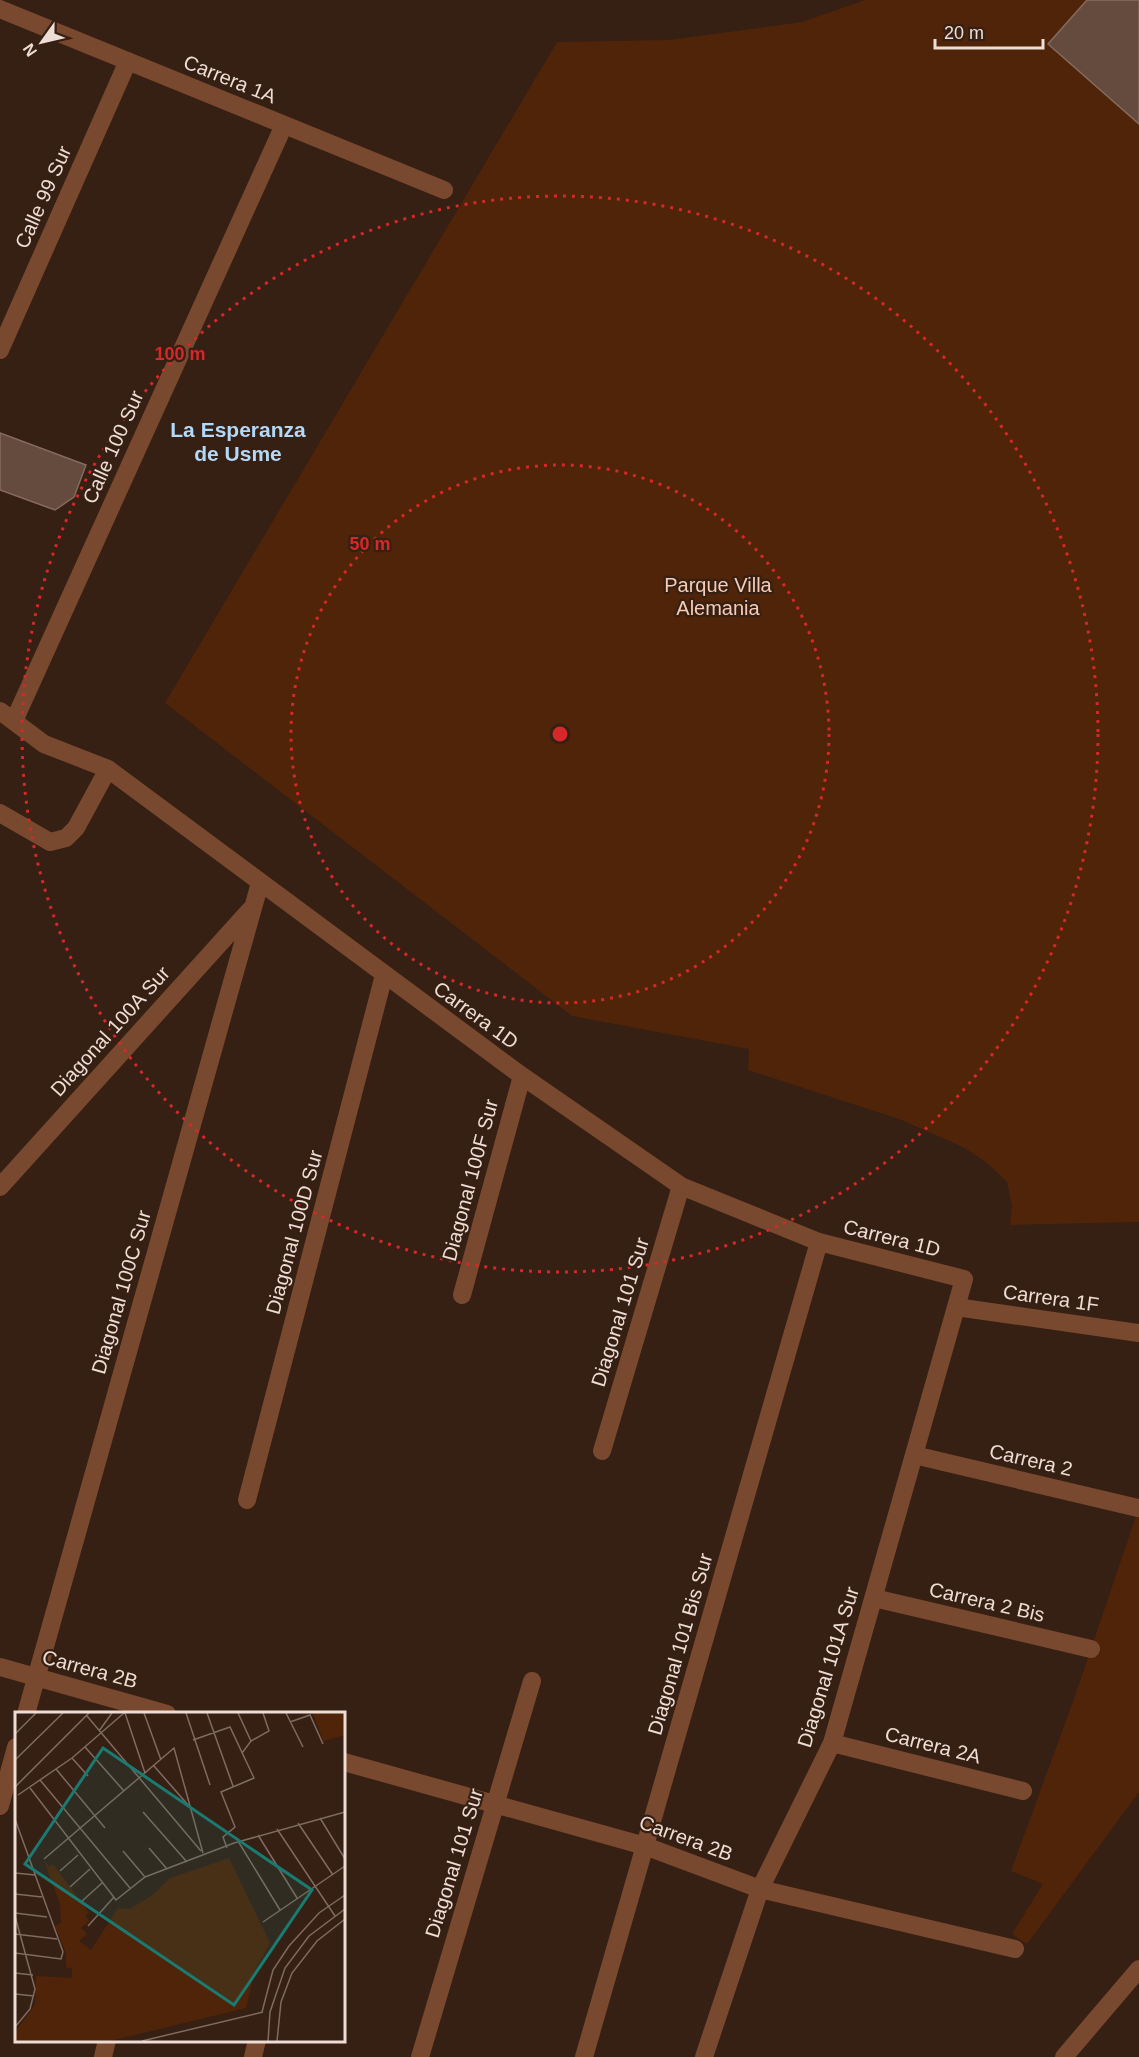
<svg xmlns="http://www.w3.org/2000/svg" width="1139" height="2057" font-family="Arial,sans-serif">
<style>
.green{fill:#502408}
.building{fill:#654b3e;stroke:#866b5d;stroke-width:1.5}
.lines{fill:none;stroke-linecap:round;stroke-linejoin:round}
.minor{stroke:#79492f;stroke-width:18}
.ring{fill:none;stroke:#d62828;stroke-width:3;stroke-dasharray:3 6}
.labels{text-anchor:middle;stroke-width:4.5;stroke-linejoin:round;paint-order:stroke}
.street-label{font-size:20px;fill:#edddd5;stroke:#361f13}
.park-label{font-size:20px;fill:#f6ccb6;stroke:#361f13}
.neighbourhood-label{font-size:21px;font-weight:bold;fill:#b2d9f8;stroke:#361f13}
.inset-road{fill:none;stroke:#7f6b61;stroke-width:1.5}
.view{fill:#1a7b73;fill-opacity:0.15;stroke:#1a7b73;stroke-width:3}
.inset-edge{fill:none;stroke:#edddd5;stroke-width:3}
.centre{fill:#d62828;stroke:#361f13;stroke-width:3}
.ring-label{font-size:18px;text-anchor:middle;font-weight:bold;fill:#d62828;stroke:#361f13;stroke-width:4.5;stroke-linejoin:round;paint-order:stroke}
</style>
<rect width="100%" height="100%" fill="#361f13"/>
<path class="green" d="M865,0H1139V1222L1010,1225L1012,1206L1007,1182L987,1163L963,1147L899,1119L748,1070L749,1049L572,1016L165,703L557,42L669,40L802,22Z
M1139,1507V1792L1027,1944L1012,1934L1043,1884L1011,1871L1075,1696Z"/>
<path class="building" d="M1087,0H1139V124L1048,44Z
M0,433L86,465L74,497L55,510L0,490Z"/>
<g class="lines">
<path class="minor" d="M0,9L444,190
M0,350L128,61
M0,711L44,744L108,769L522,1076L681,1186L819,1242L964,1279L832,1743L760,1889L704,2057
M14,721L284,125
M0,813L50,842L66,838L76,828L108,769
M0,1187L250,910
M462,1295L522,1076
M956,1307L1139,1333
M602,1451L681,1186
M914,1455L1138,1508
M247,1500L384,975
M874,1598L1091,1649
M0,1667L167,1714
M26,1714L260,883
M832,1743L1023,1791
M344,1762L645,1846L760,1889L1015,1949
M0,1806L16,1747
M103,2057L107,2040
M253,2057L257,2040
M420,2057L532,1681
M584,2057L819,1242
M1064,2057L1139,1969"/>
</g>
<g class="ring">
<circle cx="560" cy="734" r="269"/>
<circle cx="560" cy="734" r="538"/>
</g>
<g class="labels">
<g class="street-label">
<text transform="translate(230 79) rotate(22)" y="7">Carrera 1A</text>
<text transform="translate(43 197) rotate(-66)" y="7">Calle 99 Sur</text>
<text transform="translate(113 447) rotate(-66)" y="7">Calle 100 Sur</text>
<text transform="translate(476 1015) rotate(36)" y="7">Carrera 1D</text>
<text transform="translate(110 1031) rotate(-48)" y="7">Diagonal 100A Sur</text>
<text transform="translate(470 1180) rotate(-75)" y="7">Diagonal 100F Sur</text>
<text transform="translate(294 1232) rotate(-75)" y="7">Diagonal 100D Sur</text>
<text transform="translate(892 1238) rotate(14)" y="7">Carrera 1D</text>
<text transform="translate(121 1292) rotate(-74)" y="7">Diagonal 100C Sur</text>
<text transform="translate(1051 1298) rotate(8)" y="7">Carrera 1F</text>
<text transform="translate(620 1312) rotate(-73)" y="7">Diagonal 101 Sur</text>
<text transform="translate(1031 1460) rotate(13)" y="7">Carrera 2</text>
<text transform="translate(987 1602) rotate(13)" y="7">Carrera 2 Bis</text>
<text transform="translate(680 1644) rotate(-74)" y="7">Diagonal 101 Bis Sur</text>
<text transform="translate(828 1667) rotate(-73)" y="7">Diagonal 101A Sur</text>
<text transform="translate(90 1669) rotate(15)" y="7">Carrera 2B</text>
<text transform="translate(933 1745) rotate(14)" y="7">Carrera 2A</text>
<text transform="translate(686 1838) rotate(20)" y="7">Carrera 2B</text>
<text transform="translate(454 1863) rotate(-73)" y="7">Diagonal 101 Sur</text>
</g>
<g class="park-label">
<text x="718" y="592">Parque Villa<tspan x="718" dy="23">Alemania</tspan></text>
</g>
<g class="neighbourhood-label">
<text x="238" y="437">La Esperanza<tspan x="238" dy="24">de Usme</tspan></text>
</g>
</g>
<g transform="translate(15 1712)">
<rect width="330" height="330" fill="#361f13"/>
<path d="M298,1H330V23L308,29ZM214,146L255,231L240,258L231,296L95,329H0V320L20,293L21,264L57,266V257L51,255V241L40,214L46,211L45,192L29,149L34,154L38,152L74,201L70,203L74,209L66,216L72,222L64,229L76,238L103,196L115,197L139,182L155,166Z" fill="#502408"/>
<path class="inset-road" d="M110,1L130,61M129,1L146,48M171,1L195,73M192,1L218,74M223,1L236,29M271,1L288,35M72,4L186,139M275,10L295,3L308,32M84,19L97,1M0,22L21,1M178,28L215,15L239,66L206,80L220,115L208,125L212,136M70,35L109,79M227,41L236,29L254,19L248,1M57,46L73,64M0,48L48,1M139,54L174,94M41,57L90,116M25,68L115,176M0,75L74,1M15,76L101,188L130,165L219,131L330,100M3,83L57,46L109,1M128,100L172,150M305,106L330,147M0,107L48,240L46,247L0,241M283,111L318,163M262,117L320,204M243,123L282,186M223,129L265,198M134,136L152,157M108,139L130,165M29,147L159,36L188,141M45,159L63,143M0,161L20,163M55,175L75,157M0,182L27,185M66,190L87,171M0,201L32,205M0,204L20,277L15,297L0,315M248,210L330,154M73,214L99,185M0,222L42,227M0,261L18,263M0,282L19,284M247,300L258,258L274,234L304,201L330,183M127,329L248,300M253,329L255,300L270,256L294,224L330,197M262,329L266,290L277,261L302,229L330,207"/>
<path class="view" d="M88,36L297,178L219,293L10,152Z"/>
<rect width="330" height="330" class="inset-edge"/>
</g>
<circle cx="560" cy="734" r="9" class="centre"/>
<g class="ring-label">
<text x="180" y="360">100 m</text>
<text x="370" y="550">50 m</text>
</g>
<g transform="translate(42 42) rotate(236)" stroke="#361f13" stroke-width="4.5" paint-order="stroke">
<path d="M0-4.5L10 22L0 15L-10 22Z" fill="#edddd5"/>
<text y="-9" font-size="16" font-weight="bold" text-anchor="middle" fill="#edddd5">N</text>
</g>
<path d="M935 39v9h108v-9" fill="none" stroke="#edddd5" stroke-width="3"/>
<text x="944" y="39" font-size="18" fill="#edddd5" stroke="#361f13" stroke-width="4.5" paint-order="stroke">20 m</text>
</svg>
